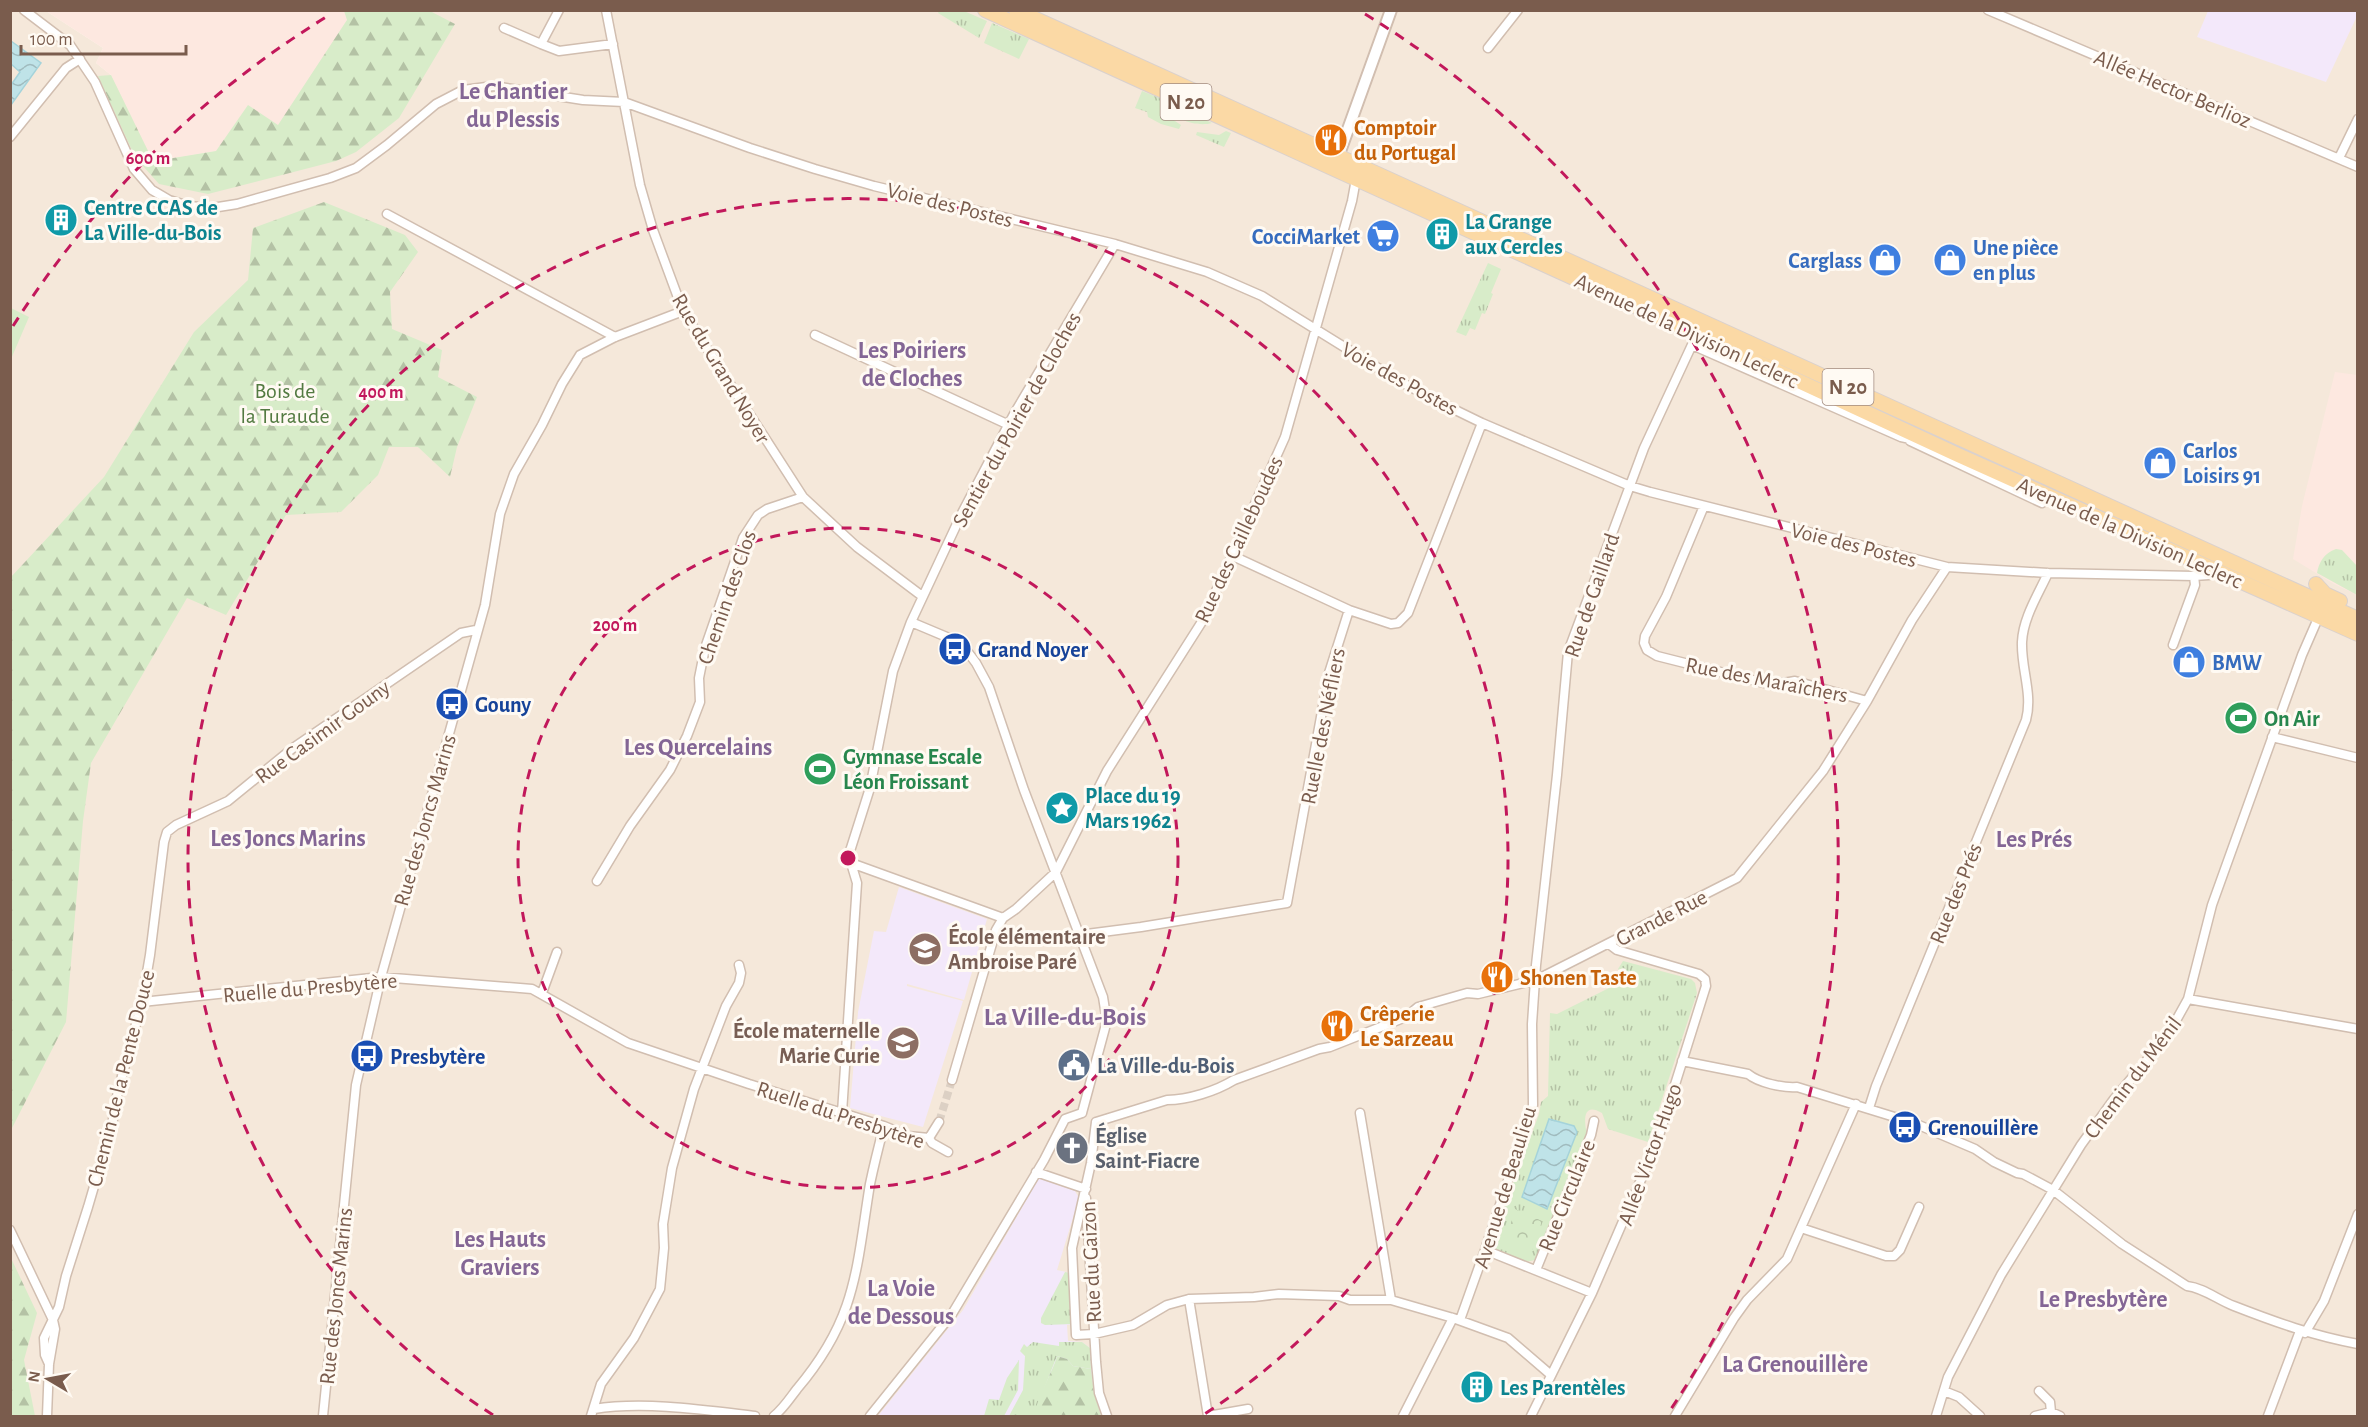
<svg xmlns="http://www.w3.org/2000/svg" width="2368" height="1427" font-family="'Alegreya Sans',sans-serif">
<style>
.residential{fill:#f5e8da}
.commercial{fill:#fde8e0}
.education{fill:#f3e8fa}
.grass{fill:url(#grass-tufts);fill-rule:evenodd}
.forest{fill:url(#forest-firs)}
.park{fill:url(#park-crowns)}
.pitch{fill:#d8ecc9}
.water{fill:url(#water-waves);stroke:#a5d3da;stroke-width:1.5}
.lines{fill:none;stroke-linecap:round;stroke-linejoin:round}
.minor-tunnel{stroke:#dcd0c4;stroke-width:8;stroke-dasharray:8 4;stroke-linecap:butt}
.minor-casing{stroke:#d1beb0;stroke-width:11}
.tertiary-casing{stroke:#d1beb0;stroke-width:14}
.primary-casing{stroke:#dad1cd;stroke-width:16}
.minor{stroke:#fff;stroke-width:8}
.tertiary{stroke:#fff;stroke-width:10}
.primary{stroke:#fbd9a5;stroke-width:14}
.ring{fill:none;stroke:#c2185b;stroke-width:3;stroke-dasharray:10 8}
.labels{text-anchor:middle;stroke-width:6;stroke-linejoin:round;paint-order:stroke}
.shield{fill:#fffaf3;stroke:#a28b7f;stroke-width:1.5}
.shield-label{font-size:21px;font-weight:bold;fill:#7a5c4d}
.street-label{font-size:22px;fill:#7a5c4d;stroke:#fffaf3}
.food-label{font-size:22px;font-weight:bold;fill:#c56008;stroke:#fffaf3;text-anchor:start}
.culture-label{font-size:22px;font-weight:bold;fill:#0d838f;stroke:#fffaf3;text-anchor:start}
.shop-label{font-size:22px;font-weight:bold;fill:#366cbe;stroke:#fffaf3;text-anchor:start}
.park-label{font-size:22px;fill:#537a41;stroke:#fffaf3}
.transit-label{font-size:22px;font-weight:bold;fill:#164399;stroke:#fffaf3;text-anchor:start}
.leisure-label{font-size:22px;font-weight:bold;fill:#27864d;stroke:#fffaf3;text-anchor:start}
.education-label{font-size:22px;font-weight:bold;fill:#785e54;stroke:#fffaf3;text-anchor:start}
.service-label{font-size:22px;font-weight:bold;fill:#4e5e75;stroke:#fffaf3;text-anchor:start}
.worship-label{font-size:22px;font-weight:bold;fill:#5b616d;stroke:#fffaf3;text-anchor:start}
.neighbourhood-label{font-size:24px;font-weight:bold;fill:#846695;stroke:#fffaf3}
.quarter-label{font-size:26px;font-weight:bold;fill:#846695;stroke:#fffaf3}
.centre{fill:#c2185b;stroke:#fffaf3;stroke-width:3}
.ring-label{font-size:18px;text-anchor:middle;font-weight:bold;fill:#c2185b;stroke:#fffaf3;stroke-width:6;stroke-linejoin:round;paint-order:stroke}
</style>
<defs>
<pattern id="grass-tufts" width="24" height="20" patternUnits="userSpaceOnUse" patternTransform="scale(1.5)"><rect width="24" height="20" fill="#d8ecc9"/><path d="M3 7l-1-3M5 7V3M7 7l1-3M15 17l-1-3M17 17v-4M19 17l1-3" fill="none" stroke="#b4c2a5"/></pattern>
<pattern id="forest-firs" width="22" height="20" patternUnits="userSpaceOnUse" patternTransform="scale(1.5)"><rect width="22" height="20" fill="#d8ecc9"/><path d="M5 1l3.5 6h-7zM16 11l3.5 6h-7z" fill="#b4c2a5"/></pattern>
<pattern id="park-crowns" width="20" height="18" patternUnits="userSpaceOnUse" patternTransform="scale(1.5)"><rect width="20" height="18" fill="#d8ecc9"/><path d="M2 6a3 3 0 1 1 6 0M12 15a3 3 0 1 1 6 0" fill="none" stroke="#b4c2a5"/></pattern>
<pattern id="water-waves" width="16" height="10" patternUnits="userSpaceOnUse" patternTransform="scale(1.5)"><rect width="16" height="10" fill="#bfe3e8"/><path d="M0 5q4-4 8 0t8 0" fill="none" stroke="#a0bbbe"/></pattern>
</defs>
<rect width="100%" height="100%" fill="#fdf6ec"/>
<path class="residential" d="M10,11H46L103,48L96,63L111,75L161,160L216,151L347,20L344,11H2357V1416H11Z"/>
<path class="commercial" d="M344,10L347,20L278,126L216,151L161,160L150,155L111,75L96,63L103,48L46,11Z
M2335,372L2357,375V595L2334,584L2293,559L2302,506Z"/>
<path class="education" d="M2208,11L2357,10L2358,14L2326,82L2197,37Z
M899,887L987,919L964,1000L907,984V986L963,1001L923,1127L850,1108L858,1012L874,931L886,932Z
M1039,1178L1075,1191L1079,1198L1057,1270L1071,1273L1073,1324L1067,1325L1068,1341L1082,1342L1090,1348L1094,1393L1101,1416H878L963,1310Z"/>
<path class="grass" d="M939,11H964L987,21L979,38L938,13Z
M992,23L1029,39L1019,59L984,43Z
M1142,91L1162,99L1163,113L1181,125L1179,129L1161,124L1148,117L1147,112L1135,108Z
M1170,104L1212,123C1198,127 1173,121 1170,104Z
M1226,131L1231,133L1224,147L1196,135L1197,132L1219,135Z
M1488,263L1501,269L1491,293L1493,294L1485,314L1482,313L1475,330L1470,328L1466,336L1456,332Z
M2336,549L2342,550L2357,566V595L2317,573C2319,562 2324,553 2336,549Z
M1623,961L1691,979L1695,983L1697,993L1648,1142L1608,1129L1602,1113C1582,1101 1584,1122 1587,1134L1538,1254L1535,1260L1526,1262L1494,1248L1492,1240L1539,1114L1541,1102L1548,1096L1550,1013L1557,1014L1613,986L1625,976L1618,969ZM1577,1132L1547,1209L1522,1196Z
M1065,1272L1071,1273L1073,1324L1045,1325L1041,1323V1318Z
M1033,1342L1059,1346V1342H1082L1090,1348L1091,1369L1073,1366L1067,1359L1057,1356L1040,1399L1035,1416H1009L1023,1390L1025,1356L1020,1351L1024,1344L1027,1347Z
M1019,1360L1018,1390L1004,1416H984L989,1399L999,1400L1007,1378Z"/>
<path class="forest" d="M344,11H430L455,24L399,118L356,152L336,161L208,194L159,184L135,157L98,76L111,75L150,155L161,160L216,151L248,105L278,125L347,20Z
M324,202L405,235L418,252L390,292L392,329L442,350L438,377L477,397L457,447L450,477L418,447H389L378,475L341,512L286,515L226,615L187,598L91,763L83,821L66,1022L11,1130V577L104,477L194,332L248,280L253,228Z
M10,1256L37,1313L24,1360L35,1416H11Z
M1057,1356L1067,1359L1073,1366L1091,1369L1094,1393L1101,1416H1035C1035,1401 1052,1374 1057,1356Z"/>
<path class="park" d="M1515,1209L1542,1221L1531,1253L1505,1243Z"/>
<path class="pitch" d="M11,308L29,317L11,359Z"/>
<path class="water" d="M11,41L41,63L11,105V85L20,72L11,64Z
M1549,1119L1574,1126L1577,1132L1547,1209L1522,1197Z"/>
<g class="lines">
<path class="minor-tunnel" d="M939,1122L952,1080"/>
<defs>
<path id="minor" d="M24,10L70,45L95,82L134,169L152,190L169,200L189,206L212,208L237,204L330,178L356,168L387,145L436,104L463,90L494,86L583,100L624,102L750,148L815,169L874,186L1115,244L1207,272L1262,296L1399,381L1441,403L1482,423L1630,486L1650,492L1947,567L2048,573L2194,576L2195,585L2173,645
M559,10L541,44L559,51L613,44
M606,10L640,185L653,230L683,311L803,497L857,547L922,596
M1988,10L2358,167
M504,28L541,44
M1488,48L1518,10
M10,137L66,68L80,59
M2339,158L2358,119
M387,214L615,337
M815,335L1009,425
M1692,345L1901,437L1915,440
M1910,441L2042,503L2046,495
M1704,506L1666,597L1645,636L1644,643L1647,650L1657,656L1772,685L1795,681L1867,701
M1233,556L1349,610
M2194,576L2209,575L2219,571
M911,622L961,643L976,663L989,687L1024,790L1103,997L1106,1016L1105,1028L1082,1113
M2272,737L2358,758
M851,863L1003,918
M597,881L630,826L670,770L687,736L700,702L699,678L705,648L743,538L758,515L767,509L803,497
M1079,935L1141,927L1287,903L1329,673L1349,610L1391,624L1398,623L1408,613L1482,423
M542,993L557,952
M2188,999L2358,1029
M142,1002L381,977L532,989L628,1043L749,1084L884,1126L908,1136L929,1138L932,1143L948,1152
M1682,1061L1748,1074C1759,1083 1783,1088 1797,1087L1914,1123L1975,1149L1994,1162L2017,1173L2023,1174L2053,1190L2122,1244L2187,1286C2204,1288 2218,1300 2234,1306C2275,1322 2314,1336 2358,1344
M952,1080L996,930L1003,918L1016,909L1056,872L1107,771L1203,620L1285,437L1352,201L1356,179
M1869,1108L1876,1086L2026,720C2033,694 2021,669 2022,642C2023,618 2038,595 2048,573
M842,1113L857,883L851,863L850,851L870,788L893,671L911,622L962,513L1014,414L1115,244
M1360,1113L1391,1300
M1096,1122L1167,1100C1188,1100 1216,1091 1234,1080L1319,1049L1330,1047L1406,1017L1418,1007L1467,993L1478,994L1536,980L1737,878L1823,771L1867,701L1912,620L1947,567
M1096,1122L1091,1163L1072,1248L1076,1335L1094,1334L1133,1325L1167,1305L1189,1299L1254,1297L1279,1294L1339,1296L1350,1300H1391L1453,1318L1508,1338L1551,1375
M929,1138L939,1122
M1036,1172L1086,1189
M1086,1198L1096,1362L1099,1393L1107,1416
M1801,1228L1886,1256H1894L1900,1250L1919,1207
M10,1230L53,1320L55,1329L49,1364L47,1416
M1485,1250L1592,1293
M1536,1270L1591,1135L1594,1121
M1189,1299L1208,1416L1248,1409
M1460,1320L1485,1250L1533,1105L1532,1024L1536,965L1557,775L1568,652L1644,448L1697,334
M2305,1333L2324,1301L2358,1214
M49,1364L45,1355L44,1338L59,1307L66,1276L88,1207L112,1125L118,1091L142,1002L150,955L164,842L167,832L176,825L228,801L293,748L461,633L476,630
M1944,1391L1959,1397L1980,1416
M2039,1391L2050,1402L2051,1412
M594,1409C644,1401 705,1410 755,1416
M323,1416L356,1085L381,977L485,605L500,514L514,474L542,425L562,384L580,355L615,337L683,311
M591,1416L601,1384L634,1338L660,1289L664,1248L663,1224L672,1168L694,1089L726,1006L739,983L741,973L739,965
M774,1416C783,1409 790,1398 797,1389C857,1318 856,1270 870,1184C874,1165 879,1145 884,1126
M870,1416L952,1314L1044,1160L1065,1119L1082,1113
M1403,1416L1453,1318
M1531,1416L1592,1293L1656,1145L1706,986L1705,979L1699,974L1617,950L1609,944
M1675,1416L1734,1318L1747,1300L1787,1259L1856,1104
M1936,1416L1948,1377L2001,1275L2081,1145L2114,1099L2168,1035L2188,999L2212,905L2302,655L2319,616
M2035,1416L2051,1412L2060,1416
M2268,1416L2300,1331"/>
<path id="tertiary" d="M1343,162L1338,157L1391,10"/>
<path id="primary" d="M985,10L1712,341L1958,455L2358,634
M1016,10L2358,619
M2316,584L2325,594L2340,601"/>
</defs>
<use href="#minor" class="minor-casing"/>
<use href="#tertiary" class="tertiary-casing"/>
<use href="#primary" class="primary-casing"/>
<use href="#minor" class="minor"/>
<use href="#tertiary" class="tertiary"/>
<use href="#primary" class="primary"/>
</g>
<g class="ring">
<circle cx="848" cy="858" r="330"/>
<path d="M493 1415A660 660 0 1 1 1203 1415"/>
<path d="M13 326A990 990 0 0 1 331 14M1365 14A990 990 0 0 1 1669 1412"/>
</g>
<defs>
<symbol id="restaurant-disc" viewBox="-11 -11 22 22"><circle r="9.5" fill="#e8710a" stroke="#fffaf3"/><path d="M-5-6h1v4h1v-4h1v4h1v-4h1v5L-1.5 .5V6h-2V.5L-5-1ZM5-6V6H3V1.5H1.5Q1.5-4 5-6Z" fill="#fff"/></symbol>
<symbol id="building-disc" viewBox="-11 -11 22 22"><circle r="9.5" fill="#0f9aa8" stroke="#fffaf3"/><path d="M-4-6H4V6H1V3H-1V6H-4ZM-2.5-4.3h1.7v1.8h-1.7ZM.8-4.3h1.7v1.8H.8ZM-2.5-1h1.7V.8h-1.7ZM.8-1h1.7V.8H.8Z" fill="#fff"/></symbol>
<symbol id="supermarket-disc" viewBox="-11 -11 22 22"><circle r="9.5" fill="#3f7fe0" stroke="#fffaf3"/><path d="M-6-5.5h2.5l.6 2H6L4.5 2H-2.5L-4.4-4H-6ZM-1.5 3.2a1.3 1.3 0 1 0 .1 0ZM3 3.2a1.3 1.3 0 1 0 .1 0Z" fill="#fff"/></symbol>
<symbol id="shop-disc" viewBox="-11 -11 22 22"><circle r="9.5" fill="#3f7fe0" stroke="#fffaf3"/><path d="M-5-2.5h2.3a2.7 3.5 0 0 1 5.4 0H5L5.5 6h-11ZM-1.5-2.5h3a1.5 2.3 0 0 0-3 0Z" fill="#fff"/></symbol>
<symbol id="bus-disc" viewBox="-11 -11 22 22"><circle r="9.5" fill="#1a4fb4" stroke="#fffaf3"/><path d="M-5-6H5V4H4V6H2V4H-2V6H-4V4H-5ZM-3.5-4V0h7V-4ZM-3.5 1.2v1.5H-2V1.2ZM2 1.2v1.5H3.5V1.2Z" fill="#fff"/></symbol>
<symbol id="stadium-disc" viewBox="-11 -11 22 22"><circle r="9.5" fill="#2e9e5b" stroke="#fffaf3"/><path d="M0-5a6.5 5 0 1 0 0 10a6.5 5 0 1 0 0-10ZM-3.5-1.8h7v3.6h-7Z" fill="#fff"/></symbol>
<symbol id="sight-disc" viewBox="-11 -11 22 22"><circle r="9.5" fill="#0f9aa8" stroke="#fffaf3"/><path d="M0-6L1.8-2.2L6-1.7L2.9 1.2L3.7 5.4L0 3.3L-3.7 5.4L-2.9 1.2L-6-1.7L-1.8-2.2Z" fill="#fff"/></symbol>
<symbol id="school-disc" viewBox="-11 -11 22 22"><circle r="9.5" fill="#8d6e63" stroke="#fffaf3"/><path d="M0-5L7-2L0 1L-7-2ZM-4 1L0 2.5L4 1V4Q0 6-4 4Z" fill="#fff"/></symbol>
<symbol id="civic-disc" viewBox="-11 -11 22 22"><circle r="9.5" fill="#5c6f8a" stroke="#fffaf3"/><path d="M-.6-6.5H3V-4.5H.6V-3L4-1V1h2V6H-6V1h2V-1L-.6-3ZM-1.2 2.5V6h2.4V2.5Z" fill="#fff"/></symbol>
<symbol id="church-disc" viewBox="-11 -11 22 22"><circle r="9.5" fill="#6b7280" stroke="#fffaf3"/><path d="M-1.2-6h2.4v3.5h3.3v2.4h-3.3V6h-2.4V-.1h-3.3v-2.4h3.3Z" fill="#fff"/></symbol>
</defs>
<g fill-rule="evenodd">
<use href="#restaurant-disc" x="1312" y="121" width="38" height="38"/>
<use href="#building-disc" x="42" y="201" width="38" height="38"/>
<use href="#building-disc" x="1423" y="215" width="38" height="38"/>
<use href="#supermarket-disc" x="1364" y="217" width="38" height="38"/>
<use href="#shop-disc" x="1866" y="241" width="38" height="38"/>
<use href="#shop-disc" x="1931" y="241" width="38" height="38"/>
<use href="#shop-disc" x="2141" y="444" width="38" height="38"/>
<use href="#bus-disc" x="936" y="630" width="38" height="38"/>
<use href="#shop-disc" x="2170" y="643" width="38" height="38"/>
<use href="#bus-disc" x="433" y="685" width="38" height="38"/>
<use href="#stadium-disc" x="2222" y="699" width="38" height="38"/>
<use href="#stadium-disc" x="801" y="750" width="38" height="38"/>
<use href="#sight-disc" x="1043" y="789" width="38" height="38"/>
<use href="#school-disc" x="906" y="930" width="38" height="38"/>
<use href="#restaurant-disc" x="1478" y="958" width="38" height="38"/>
<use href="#restaurant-disc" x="1318" y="1007" width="38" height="38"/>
<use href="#school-disc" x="884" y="1024" width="38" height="38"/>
<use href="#bus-disc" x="348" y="1037" width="38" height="38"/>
<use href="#civic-disc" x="1055" y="1046" width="38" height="38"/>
<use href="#bus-disc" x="1886" y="1108" width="38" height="38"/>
<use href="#church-disc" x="1053" y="1129" width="38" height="38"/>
<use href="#building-disc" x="1458" y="1368" width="38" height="38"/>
</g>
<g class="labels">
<g class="shield">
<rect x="1160.5" y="84" width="51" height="36" rx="4.5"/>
<rect x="1822.5" y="369" width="51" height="36" rx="4.5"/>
</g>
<g class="shield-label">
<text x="1186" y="109">N 20</text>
<text x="1848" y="394">N 20</text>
</g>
<g class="street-label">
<text transform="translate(2173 88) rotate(23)" y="8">Allée Hector Berlioz</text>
<text transform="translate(950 204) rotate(14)" y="8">Voie des Postes</text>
<text transform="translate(1687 330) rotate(25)" y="8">Avenue de la Division Leclerc</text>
<text transform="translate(722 368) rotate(59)" y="8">Rue du Grand Noyer</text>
<text transform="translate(1400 378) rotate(29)" y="8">Voie des Postes</text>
<text transform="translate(1016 419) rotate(-61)" y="8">Sentier du Poirier de Cloches</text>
<text transform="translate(2130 532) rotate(24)" y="8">Avenue de la Division Leclerc</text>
<text transform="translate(1238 539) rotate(-65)" y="8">Rue des Cailleboudes</text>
<text transform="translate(1854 544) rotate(14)" y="8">Voie des Postes</text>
<text transform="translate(1591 595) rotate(-71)" y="8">Rue de Gaillard</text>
<text transform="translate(726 597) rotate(-71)" y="8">Chemin des Clos</text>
<text transform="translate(1767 679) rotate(11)" y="8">Rue des Maraîchers</text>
<text transform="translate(1322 726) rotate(-79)" y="8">Ruelle des Néfliers</text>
<text transform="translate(322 731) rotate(-36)" y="8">Rue Casimir Gouny</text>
<text transform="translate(424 820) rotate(-74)" y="8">Rue des Joncs Marins</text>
<text transform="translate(1955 893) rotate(-68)" y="8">Rue des Prés</text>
<text transform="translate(1661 917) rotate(-27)" y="8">Grande Rue</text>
<text transform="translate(310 987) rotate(-5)" y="8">Ruelle du Presbytère</text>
<text transform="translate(2132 1077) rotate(-53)" y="8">Chemin du Ménil</text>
<text transform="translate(120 1078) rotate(-76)" y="8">Chemin de la Pente Douce</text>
<text transform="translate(841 1114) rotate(18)" y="8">Ruelle du Presbytère</text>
<text transform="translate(1649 1154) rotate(-70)" y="8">Allée Victor Hugo</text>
<text transform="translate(1504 1187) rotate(-73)" y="8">Avenue de Beaulieu</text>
<text transform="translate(1566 1195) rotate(-68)" y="8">Rue Circulaire</text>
<text transform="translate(1090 1262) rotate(-93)" y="8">Rue du Gaizon</text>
<text transform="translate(335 1296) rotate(-84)" y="8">Rue des Joncs Marins</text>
</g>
<g class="food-label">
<text x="1354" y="135">Comptoir<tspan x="1354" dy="25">du Portugal</tspan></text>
<text x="1520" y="985">Shonen Taste</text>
<text x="1360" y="1021">Crêperie<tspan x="1360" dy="25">Le Sarzeau</tspan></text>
</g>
<g class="culture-label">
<text x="84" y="215">Centre CCAS de<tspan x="84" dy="25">La Ville-du-Bois</tspan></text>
<text x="1465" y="229">La Grange<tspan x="1465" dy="25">aux Cercles</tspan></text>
<text x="1085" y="803">Place du 19<tspan x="1085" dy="25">Mars 1962</tspan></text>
<text x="1500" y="1395">Les Parentèles</text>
</g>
<g class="shop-label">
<text x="1360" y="244" text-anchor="end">CocciMarket</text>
<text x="1973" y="255">Une pièce<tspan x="1973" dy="25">en plus</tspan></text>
<text x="1862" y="268" text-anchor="end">Carglass</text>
<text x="2183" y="458">Carlos<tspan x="2183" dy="25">Loisirs 91</tspan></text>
<text x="2212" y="670">BMW</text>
</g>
<g class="park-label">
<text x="285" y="398">Bois de<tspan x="285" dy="25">la Turaude</tspan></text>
</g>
<g class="transit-label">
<text x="978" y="657">Grand Noyer</text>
<text x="475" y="712">Gouny</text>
<text x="390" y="1064">Presbytère</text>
<text x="1928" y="1135">Grenouillère</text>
</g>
<g class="leisure-label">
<text x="2264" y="726">On Air</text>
<text x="843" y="764">Gymnase Escale<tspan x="843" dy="25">Léon Froissant</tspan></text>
</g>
<g class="education-label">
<text x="948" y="944">École élémentaire<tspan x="948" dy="25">Ambroise Paré</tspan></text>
<text x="880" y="1038" text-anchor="end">École maternelle<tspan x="880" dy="25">Marie Curie</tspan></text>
</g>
<g class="service-label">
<text x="1097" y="1073">La Ville-du-Bois</text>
</g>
<g class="worship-label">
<text x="1095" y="1143">Église<tspan x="1095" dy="25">Saint-Fiacre</tspan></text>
</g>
<g class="neighbourhood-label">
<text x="513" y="99">Le Chantier<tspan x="513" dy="28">du Plessis</tspan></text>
<text x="912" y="358">Les Poiriers<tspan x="912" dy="28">de Cloches</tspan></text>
<text x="698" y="755">Les Quercelains</text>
<text x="288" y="846">Les Joncs Marins</text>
<text x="2034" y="847">Les Prés</text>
<text x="500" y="1247">Les Hauts<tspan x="500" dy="28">Graviers</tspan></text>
<text x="901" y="1296">La Voie<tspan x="901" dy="28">de Dessous</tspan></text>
<text x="2103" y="1307">Le Presbytère</text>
<text x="1795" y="1372">La Grenouillère</text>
</g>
<g class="quarter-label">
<text x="1065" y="1025">La Ville-du-Bois</text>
</g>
</g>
<circle cx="848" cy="858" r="9" class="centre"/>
<g class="ring-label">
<text x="148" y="164">600 m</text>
<text x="381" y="398">400 m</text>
<text x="615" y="631">200 m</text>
</g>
<rect width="2368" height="1427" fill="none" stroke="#7a5c4d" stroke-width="24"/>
<g transform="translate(48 1379) rotate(280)" stroke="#fffaf3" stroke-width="4.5" paint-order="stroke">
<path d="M0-4.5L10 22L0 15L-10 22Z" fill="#7a5c4d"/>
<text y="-9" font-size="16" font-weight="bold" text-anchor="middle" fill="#7a5c4d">N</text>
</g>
<path d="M21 45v9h165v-9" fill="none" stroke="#7a5c4d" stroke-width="3"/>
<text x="30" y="45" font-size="18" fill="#7a5c4d" stroke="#fffaf3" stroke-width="4.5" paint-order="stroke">100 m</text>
</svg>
